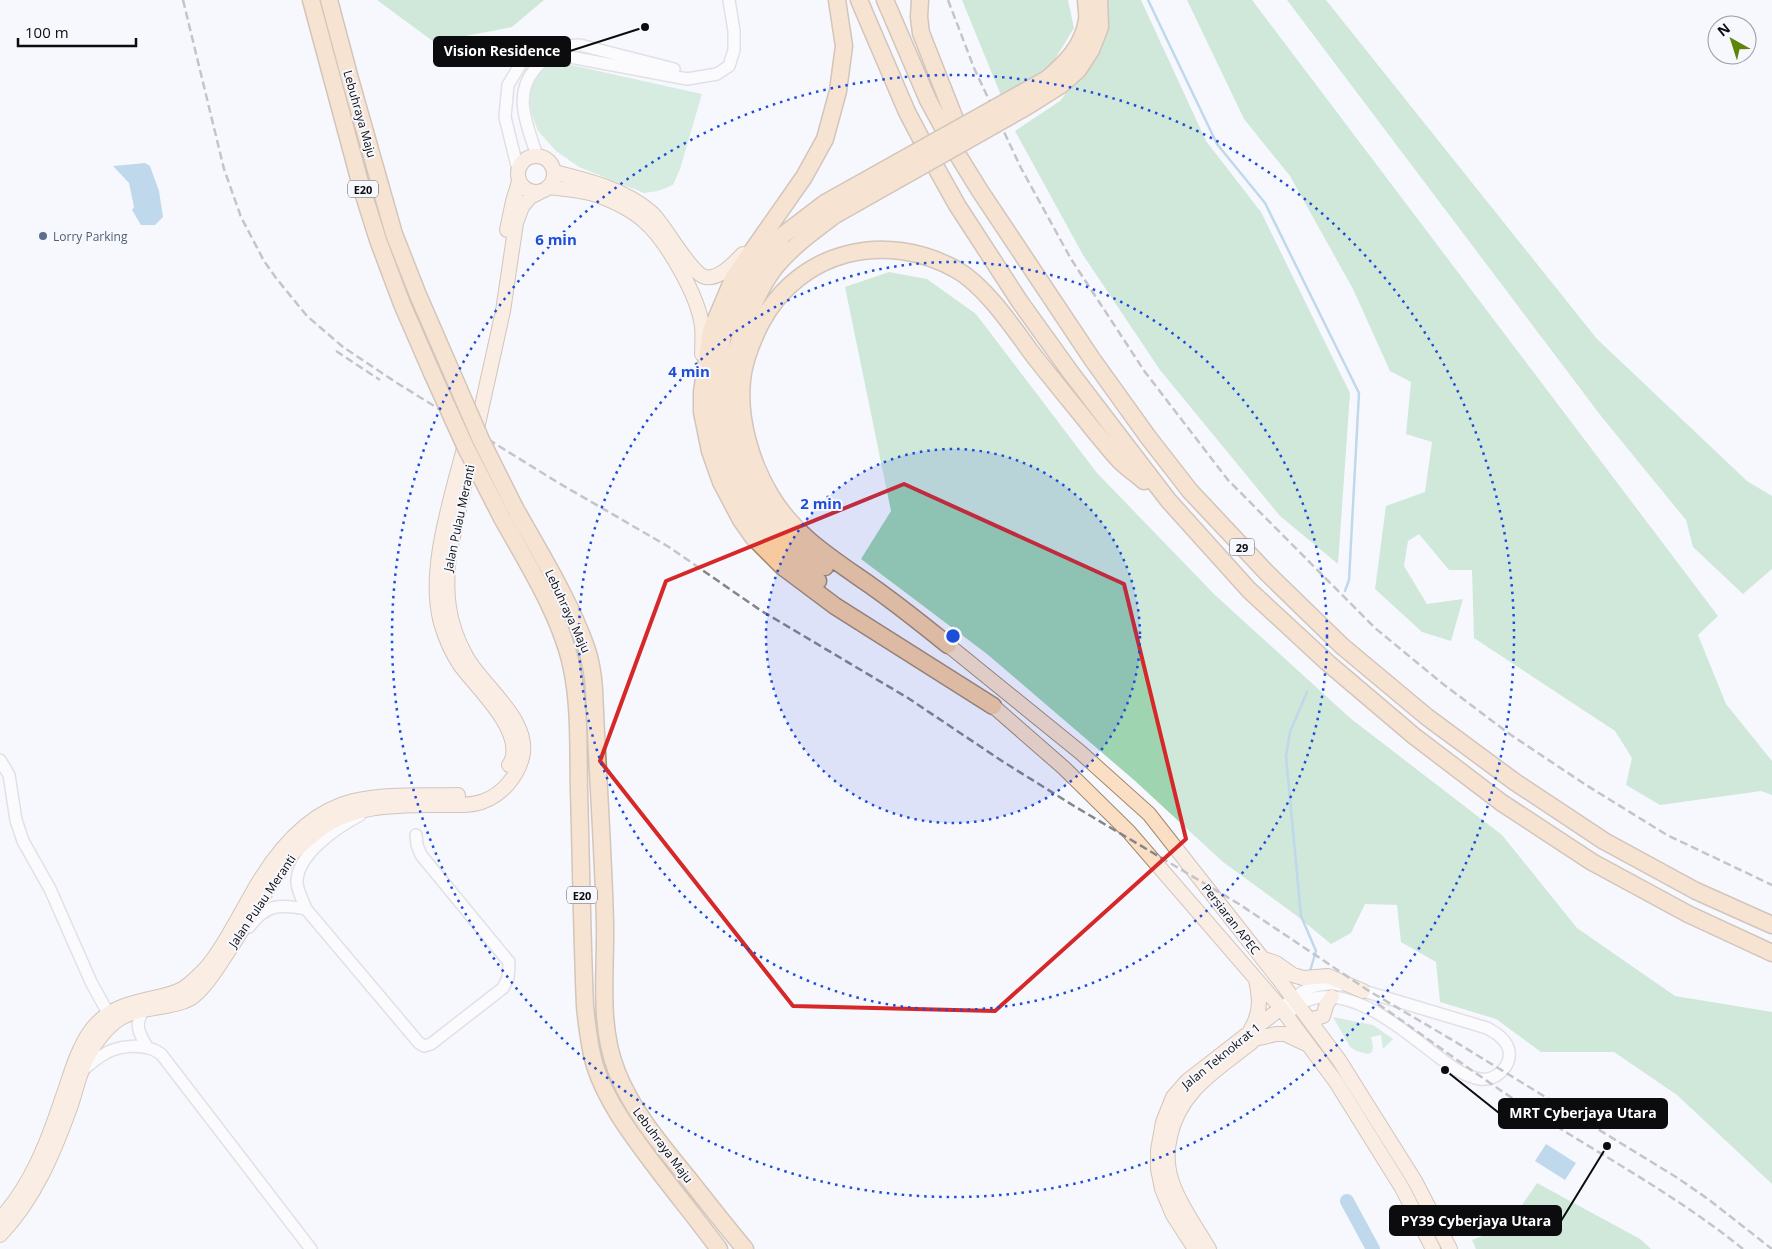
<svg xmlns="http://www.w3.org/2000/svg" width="1772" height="1249" font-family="'Open Sans',sans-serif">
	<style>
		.green { fill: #adddbc }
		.forest { fill: #9ed4af }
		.water { fill: #7bb2d4 }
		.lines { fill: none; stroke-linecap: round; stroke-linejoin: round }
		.stream { stroke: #7bb2d4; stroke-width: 2.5 }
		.river { stroke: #7bb2d4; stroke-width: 14 }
		.minor-casing { stroke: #c3c4c9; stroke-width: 14 }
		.major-casing { stroke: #a4886c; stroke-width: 16 }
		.highway-casing { stroke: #a4886c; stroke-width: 19 }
		.minor { stroke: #fff; stroke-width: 11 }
		.major { stroke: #fadfc5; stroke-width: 14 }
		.highway { stroke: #f6ca9e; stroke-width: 16 }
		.rail { stroke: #858589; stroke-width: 2.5; stroke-dasharray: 8 4; stroke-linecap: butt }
		.highway-bridge-casing { stroke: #a4886c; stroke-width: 19; stroke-linecap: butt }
		.highway-bridge { stroke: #f6ca9e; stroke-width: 16 }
		.marked { fill: none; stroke: #d62828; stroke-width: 4; stroke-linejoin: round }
		.ring { fill: none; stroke: #1d4ed8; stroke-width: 2.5; stroke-dasharray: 2.5 5 }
		.service-dot { fill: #5c6f8a; stroke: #f7f8fe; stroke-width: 2 }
		.labels { text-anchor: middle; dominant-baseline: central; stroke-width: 4; stroke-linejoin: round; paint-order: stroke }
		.shield { fill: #f7f8fe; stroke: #525356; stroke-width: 1 }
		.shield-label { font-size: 11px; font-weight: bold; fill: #0c0c0e }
		.street-label { font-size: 12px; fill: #0c0c0e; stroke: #f7f8fe }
		.service-label { font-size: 12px; fill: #4e5e75; stroke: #f7f8fe; text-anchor: start }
		.centre { fill: #1d4ed8; stroke: #f7f8fe; stroke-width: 2.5 }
		.ring-label { font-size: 15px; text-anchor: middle; font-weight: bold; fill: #1d4ed8; stroke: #f7f8fe; stroke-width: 4; stroke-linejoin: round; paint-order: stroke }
		.leader { fill: none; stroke: #0c0c0e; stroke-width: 2 }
		.callout-dot { fill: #0c0c0e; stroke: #f7f8fe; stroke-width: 2 }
		.callout { fill: #0c0c0e; stroke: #0c0c0e; stroke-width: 2 }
		.callout-label { font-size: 14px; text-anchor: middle; font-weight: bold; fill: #fff }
	</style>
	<rect width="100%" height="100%" fill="#f7f8fe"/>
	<path class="green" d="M562,63L702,94L680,169L673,185L658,191L644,193L579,167L556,151L538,131L532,115L527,94L534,78L546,67Z
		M1333,1017L1373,1025L1393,1039L1383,1049L1381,1035L1371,1037L1373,1046L1372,1052L1368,1054L1356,1051L1350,1047Z"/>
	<path class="forest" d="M377,0H544L512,27L434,42Z
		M962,0H1068L1074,28L1049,69L1002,98Z
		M1104,0H1141L1206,141L1261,212L1350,393L1338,564L1280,516L1160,370L1083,255L1015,131L1060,101L1090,63Z
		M1187,0H1252L1718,616L1698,635L1726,704L1772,761V795L1761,791L1660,805L1626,785L1632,758L1615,731L1474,638L1472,570H1449L1419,534L1408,541L1404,566L1427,604L1463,599L1451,641L1422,632L1375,589L1386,506L1425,492L1432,442L1406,434L1411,382L1390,371L1353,289L1290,176L1244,119Z
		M1287,0H1326L1597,339L1747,481L1772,496V569L1743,594L1693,547L1686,520L1601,416Z
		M889,272L927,279L976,314L1097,473L1215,595L1350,718L1502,835L1577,928L1675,996L1772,1012V1184L1677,1095L1614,1052H1541L1496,1019L1440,1002L1436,962L1401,942L1397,905L1365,904L1351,933L1331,944L1297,916L1223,862L1134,780L987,654L861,559L891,511L845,287Z
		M1537,1183L1640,1239L1651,1249H1476L1472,1240L1508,1226Z"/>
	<path class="water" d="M145,163L150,166L159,191L163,217L155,225H141L132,210L134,207L129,183L113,166Z
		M1546,1144L1576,1163L1565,1180L1535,1161Z"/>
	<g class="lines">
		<path class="stream" d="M1148,0L1217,144L1265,203L1359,393L1349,580L1345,591
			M1307,692L1290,732L1286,756L1301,916L1316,951L1310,971"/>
		<path class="river" d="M1347,1201L1373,1249"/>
		<defs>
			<path id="minor" d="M537,156C528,126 512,96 535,69C539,64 543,60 550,58C555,57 560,57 565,56L687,79L717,74L729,66L734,50V31L729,0
				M518,170L505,117L508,85L523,60L543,47L580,45L674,69
				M0,760L9,775L16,820L23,841L50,889L91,982L108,1013
				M360,815C337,827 296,855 297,883C298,892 303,901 306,909L419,1043L424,1046L431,1044L503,988L508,978L509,962L421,855L417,845L416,835
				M249,927C266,904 280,904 306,909
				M1281,1008C1301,992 1314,980 1341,985
				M145,1009C133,1023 139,1033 147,1047
				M1286,1015C1293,1009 1300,1003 1308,1000C1352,984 1404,1031 1436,1055C1449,1065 1463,1076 1480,1079C1497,1082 1516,1062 1507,1045C1502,1036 1495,1033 1487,1028L1357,989
				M82,1071C88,1066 94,1060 101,1056C117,1045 145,1042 161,1054L311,1249"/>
			<path id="major" d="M518 174a18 18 0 1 1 36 0a18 18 0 1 1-36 0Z
				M554,172C587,180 625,189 652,213C665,225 690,273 705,277C719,280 734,263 743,254
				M548,187C565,189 581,190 597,195C613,201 632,210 644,221C667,241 699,297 702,327C703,336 702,345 702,354
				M507,230L513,201L519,182
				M466,440C453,494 426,569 441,623C445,637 452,653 460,665C476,687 518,725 513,755C513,758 511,762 509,765
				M948,645L1080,752L1149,814L1281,982L1339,1060L1415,1181L1450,1249
				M993,706L1064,768L1129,832L1281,1008L1336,1082L1402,1188L1433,1249
				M1264,959L1276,963L1293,975L1303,978L1328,976L1363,991
				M1309,1020L1323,1016L1327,1003L1332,997
				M1251,1029C1261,1013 1260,998 1256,980
				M1255,1039L1276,1034H1285L1304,1043
				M0,1219C31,1186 48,1141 62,1099C70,1077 76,1053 89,1033C106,1009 126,1004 153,998C163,996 173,994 182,989C188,986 194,980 199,975C216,961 237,920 249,899C271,858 304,813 353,801C387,793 423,796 458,795
				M0,1235C35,1199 54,1152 71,1105C77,1087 81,1065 92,1049C114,1015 127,1012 166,1006C175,1004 187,1002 194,996C210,982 221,962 233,944C247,922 261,899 276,877C282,869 287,860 293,853C299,847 306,841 312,836C348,803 399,805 445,805C457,805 472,806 484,801C503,794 517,776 522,758C532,720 482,686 466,656C447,622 445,592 449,555L503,311L516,223L522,207L530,197L540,192
				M1195,1249L1173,1215L1162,1189L1158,1169V1150L1163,1122L1173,1097L1187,1081L1281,1008
				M1209,1249C1197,1228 1180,1206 1172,1182C1167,1167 1166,1153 1170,1137C1179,1091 1218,1069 1252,1042"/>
			<path id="highway" d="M311,0L361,186L378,240L402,304L432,373
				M329,0L350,79L394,234L418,295L448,364
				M837,0L844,46L838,91L825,139L804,177L734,277L711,331L702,392V412L710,451L721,482L741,520L753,537L783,567L835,606L993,706
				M859,0L907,112L938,171L957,205L1020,302L1071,373L1168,500L1249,590L1328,663L1414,736L1502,803L1592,862L1688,914L1772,953
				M885,0L928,100L959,157L980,191L1092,359L1148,437L1190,491L1267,573L1342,646L1427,717L1515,782L1604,841L1696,891L1772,925
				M920,0L919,17L921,33L964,142
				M515,508C540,553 569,599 586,647C591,661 593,675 594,689C597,767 603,845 605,923C606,973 598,1025 617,1072C632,1110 658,1141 684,1173C704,1198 724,1224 745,1249
				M502,518C527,563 562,618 572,669C580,708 578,750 579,790C581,862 582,934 585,1006C587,1026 589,1046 595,1066C606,1100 628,1130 649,1158C672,1189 696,1218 719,1249
				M825,567C811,557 797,546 784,534C770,519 760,501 751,483C726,428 724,378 746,321C755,301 763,282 777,265C794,245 815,230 835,215
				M818,581L789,557L762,529L750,511L732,476L722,448L716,410L717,372L723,335L746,284L783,235L825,203
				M948,645C922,624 897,604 870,585C833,559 795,536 771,496C751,463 738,419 742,380C744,360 752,341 761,323C800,250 886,230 957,270C985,286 1012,326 1031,352C1051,378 1072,403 1092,428C1101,439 1110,450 1119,460C1127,468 1136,474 1144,481"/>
		</defs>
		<use href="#minor" class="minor-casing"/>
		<use href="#major" class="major-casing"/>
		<use href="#highway" class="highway-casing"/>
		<use href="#minor" class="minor"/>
		<use href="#major" class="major"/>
		<use href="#highway" class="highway"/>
		<path class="rail" d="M183,0L224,169L241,217L264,261L276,278L307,316L343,347L397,383L557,482L669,547L760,610L908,698L1002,761L1074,806L1239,904L1369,991L1454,1041L1676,1177L1708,1199L1772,1249
			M948,0L974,68L1021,168L1071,259L1145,372L1228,480L1375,628L1443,684L1511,735L1586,785L1667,835L1772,885
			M336,351L380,380
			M1378,1004C1432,1041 1484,1081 1540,1116C1608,1159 1680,1198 1743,1249"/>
		<defs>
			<path id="highway-bridge" d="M825,203L1047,79C1066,63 1083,46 1087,20C1088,14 1086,6 1086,0
				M835,215L1026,107L1061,85L1078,70L1091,50L1100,27L1099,0
				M448,364L481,440L515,508
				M432,373L466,448L502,518"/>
		</defs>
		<use href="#highway-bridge" class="highway-bridge-casing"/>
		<use href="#highway-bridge" class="highway-bridge"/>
	</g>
	<path d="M0 0H1772V1249H0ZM904,484L1124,584L1186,839L995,1011L793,1006L600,761L666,581Z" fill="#f7f8fe" fill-opacity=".55" fill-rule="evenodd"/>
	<path class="marked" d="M904,484L1124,584L1186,839L995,1011L793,1006L600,761L666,581Z"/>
	<circle cx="953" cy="636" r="187" fill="#1d4ed8" fill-opacity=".12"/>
	<g class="ring">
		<circle cx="953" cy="636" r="187"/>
		<circle cx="953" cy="636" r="374"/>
		<circle cx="953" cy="636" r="561"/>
	</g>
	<circle class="service-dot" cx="43" cy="236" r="5"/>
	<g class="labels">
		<g class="shield">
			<rect x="348" y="180.5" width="30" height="17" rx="4"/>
			<rect x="1229.5" y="538.5" width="25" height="17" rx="4"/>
			<rect x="567" y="886.5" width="30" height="17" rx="4"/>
		</g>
		<g class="shield-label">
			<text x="363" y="189">E20</text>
			<text x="1242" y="547">29</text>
			<text x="582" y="895">E20</text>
		</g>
		<g class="street-label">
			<text transform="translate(360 114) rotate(74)">Lebuhraya Maju</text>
			<text transform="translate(459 518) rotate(-78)">Jalan Pulau Meranti</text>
			<text transform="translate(568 611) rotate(65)">Lebuhraya Maju</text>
			<text transform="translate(262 901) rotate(-56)">Jalan Pulau Meranti</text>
			<text transform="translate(1231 919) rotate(52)">Persiaran APEC</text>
			<text transform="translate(1221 1056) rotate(-39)">Jalan Teknokrat 1</text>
			<text transform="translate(663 1145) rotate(53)">Lebuhraya Maju</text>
		</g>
		<g class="service-label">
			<text x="53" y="236">Lorry Parking</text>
		</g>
	</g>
	<circle cx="953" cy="636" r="8" class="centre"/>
	<g class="ring-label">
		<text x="556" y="245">6 min</text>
		<text x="689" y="377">4 min</text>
		<text x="821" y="509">2 min</text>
	</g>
	<path class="leader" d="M645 27L570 51M1445 1070L1499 1113M1607 1146L1561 1221"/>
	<g class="callout-dot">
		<circle cx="645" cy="27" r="5"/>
		<circle cx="1445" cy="1070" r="5"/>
		<circle cx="1607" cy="1146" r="5"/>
	</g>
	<g class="callout">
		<rect x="434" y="37" width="136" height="29" rx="5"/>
		<rect x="1499" y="1099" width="168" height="29" rx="5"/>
		<rect x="1390" y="1206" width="171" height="29" rx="5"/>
	</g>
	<g class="callout-label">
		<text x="502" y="56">Vision Residence</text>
		<text x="1583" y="1118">MRT Cyberjaya Utara</text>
		<text x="1476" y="1226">PY39 Cyberjaya Utara</text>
	</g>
	<g transform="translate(1732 40) rotate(321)"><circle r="24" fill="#f7f8fe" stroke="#999a9e"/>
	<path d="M0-4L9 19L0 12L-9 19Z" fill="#5e8509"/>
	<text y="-8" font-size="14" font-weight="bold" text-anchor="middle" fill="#0c0c0e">N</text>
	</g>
	<path d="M18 38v8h118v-8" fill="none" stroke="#0c0c0e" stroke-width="2.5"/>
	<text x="25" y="38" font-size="15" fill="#0c0c0e" stroke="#f7f8fe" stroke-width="4" paint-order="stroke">100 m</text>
</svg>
